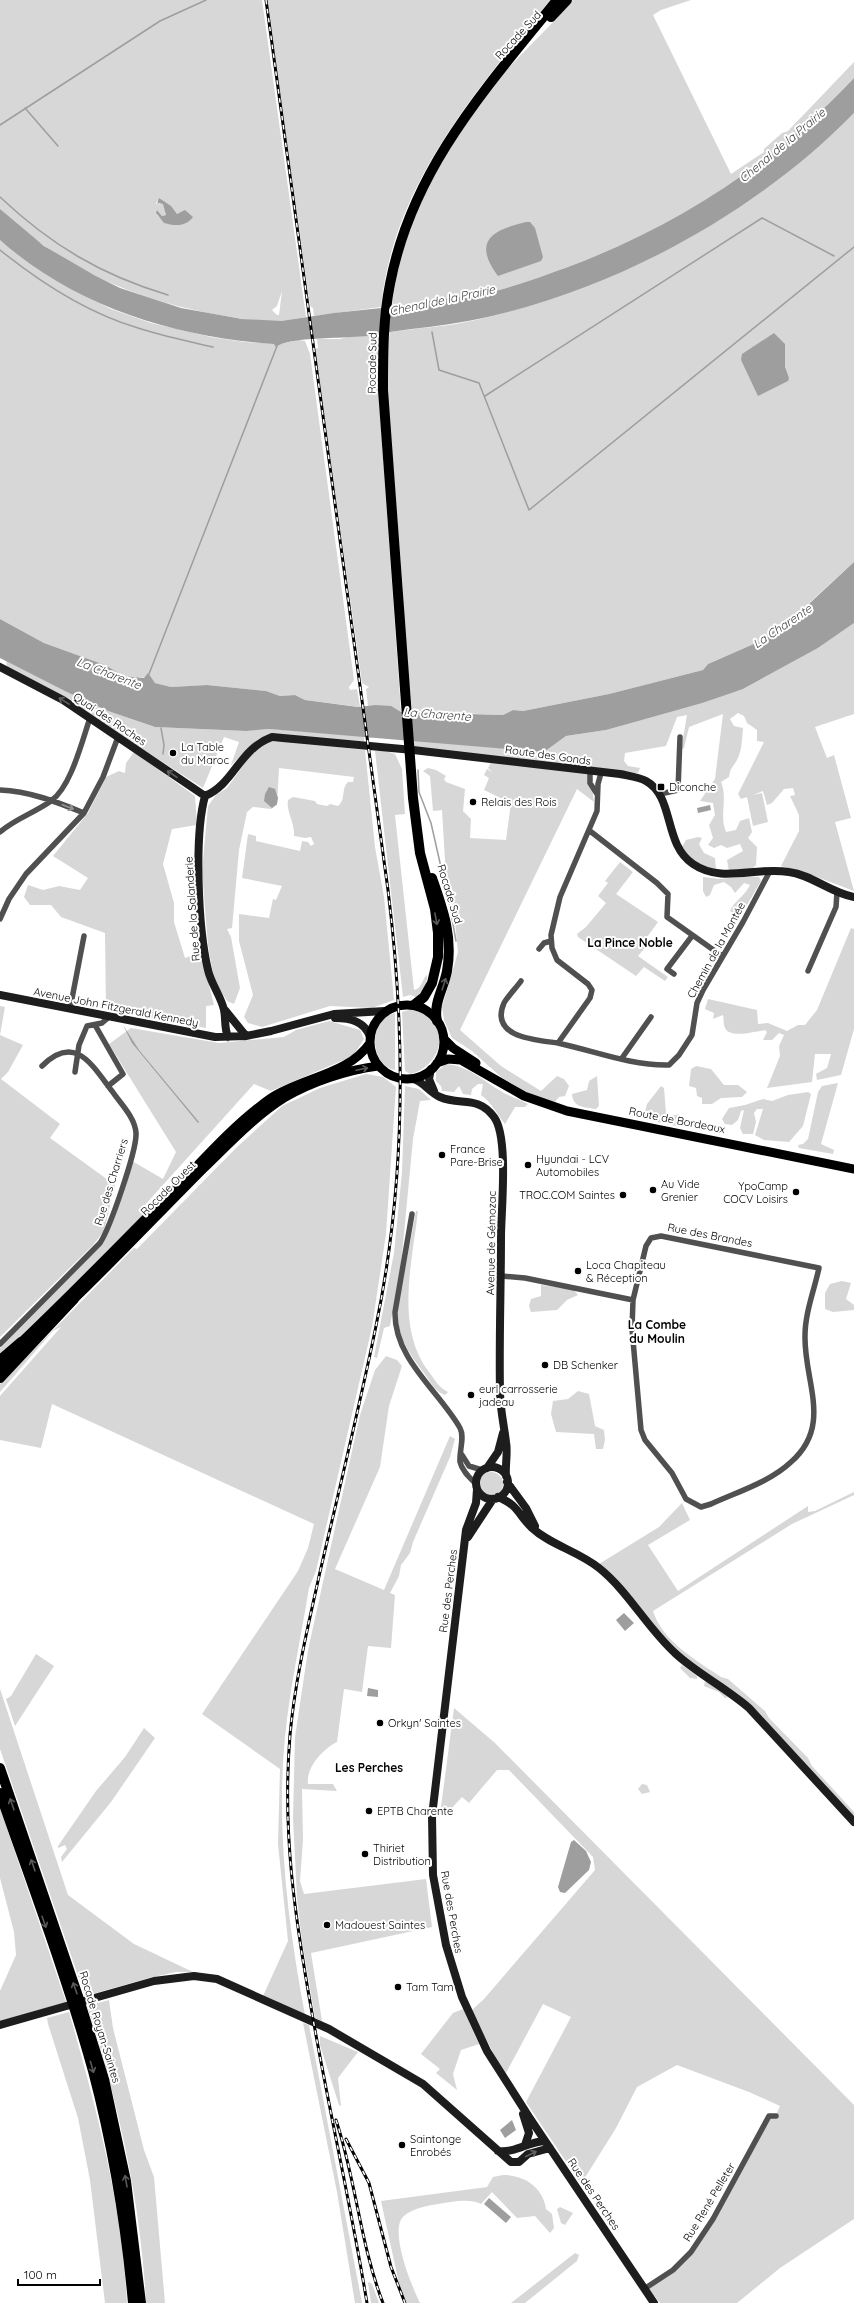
<svg xmlns="http://www.w3.org/2000/svg" width="854" height="2303" font-family="Quicksand,sans-serif">
	<style>
		.green { fill: #d7d7d7; fill-rule: evenodd }
		.water { fill: #9e9e9e }
		.lines { fill: none; stroke-linecap: round; stroke-linejoin: round }
		.stream { stroke: #9e9e9e; stroke-width: 1.5 }
		.street { stroke: #505050; stroke-width: 5.5 }
		.secondary { stroke: #1d1d1d; stroke-width: 8 }
		.primary { stroke: #000; stroke-width: 9 }
		.highway { stroke: #000; stroke-width: 10 }
		.rail-casing { stroke: #000; stroke-width: 3 }
		.rail { stroke: #fff; stroke-width: 1.5; stroke-dasharray: 4.5; stroke-linecap: butt }
		.oneway { stroke: #616161 }
		.oneway2 { stroke: #969696 }
		.oneway3 { stroke: #595959 }
		.poi-dot { fill: #000; stroke: #fff; stroke-width: 1.5 }
		.labels { text-anchor: middle; dominant-baseline: central; stroke-width: 4; stroke-linejoin: round; paint-order: stroke }
		.street-label { font-size: 11px; fill: #000; stroke: #fff }
		.poi-label { font-size: 11px; fill: #000; stroke: #fff; text-anchor: start }
		.water-label { font-size: 12px; font-style: italic; fill: #3f3f3f; stroke: #fff }
		.neighbourhood-label { font-size: 12px; font-weight: bold; fill: #000; stroke: #fff }
	</style>
	<rect width="100%" height="100%" fill="#fff"/>
	<path class="green" d="M0,0H262L306,317C298,318 290,320 282,321C264,323 242,319 225,316C141,302 61,269 0,209ZM160,199C166,203 172,215 180,214L161,219L157,215V210L162,216L166,215L164,204L161,203L157,205L156,203ZM282,291L279,315H277L272,310L277,306Z
		M267,0H550C476,91 393,185 381,307L314,316L313,308L310,306Z
		M573,0H691L661,10L653,15L731,174L764,152V149L782,133L788,131L854,62V78C775,163 677,226 568,267C543,276 517,286 491,292C469,296 447,299 425,301L419,304L392,306C401,225 443,148 495,84C519,54 549,29 573,0Z
		M854,113V562L797,614L788,618L765,639L708,664L703,670L609,694L523,711L513,710L503,715L412,711L404,626L403,591L388,398L387,349L390,332C417,328 444,327 471,321C612,289 753,217 854,113Z
		M0,240L85,296L111,309L151,323L211,337L245,342L280,344L298,340L305,341L310,354L354,680L349,687L350,690L357,689L360,707L305,700L295,695L280,696L266,691L207,685L171,687L155,683L150,678L124,676L105,665L44,643L0,619Z
		M354,335L379,336V400L401,712L375,705L368,706L366,689L369,687L362,683L315,349L318,348L317,339H340Z
		M854,623V714L815,727L827,758L834,755L851,818L835,822L854,891L801,871L781,866L799,831V815L790,796L795,795L793,788L784,789L772,803L767,805L763,791L753,795L762,793L768,822L753,826L747,797L741,799L738,794L764,742L757,741V730L747,723L744,716L738,713L730,719L734,726L743,728C742,739 742,751 737,760C732,769 731,766 729,777L721,782C728,798 719,816 726,832L736,830L740,821L749,818L752,832L748,838L757,847L756,865L752,869L729,871L727,860L743,851L740,844L727,848L721,845L714,848L708,845L713,838L709,825L715,815L713,803L700,801L715,779L723,714L689,727L684,748L681,750L687,715L677,717L666,746L625,753L624,761L628,766L640,768L638,773L590,772L594,802L577,789L460,1030L501,1066L541,1091L557,1076L564,1079L569,1086L565,1096L559,1097L555,1102L528,1094L501,1077L472,1051L452,1038L444,1020L442,1007L458,952L454,911L446,877L442,810L433,811L430,776L423,771L428,768L436,770L446,776L444,779L446,782L465,789L463,811L471,819L470,838L506,840L511,803L484,790L489,778L484,775L487,769L492,772L488,768L491,762L413,750L411,740L544,752L566,736L606,730L743,689L818,648Z
		M6,661L108,711L155,727L246,731L269,729L364,736V741L267,736L256,741L231,765L239,742L224,737L203,788L122,736L7,667Z
		M283,741L365,750L375,847L384,897L394,1000L372,1008L330,1006L262,1027L248,1023L244,1017L253,995L239,941V914L269,918L273,899L276,900L282,886L242,878L248,834L256,836V841L300,851L302,841L308,842L311,846L314,844L311,837L305,838L294,836C295,823 286,812 288,800L293,797L315,801L317,804L327,806L330,804L338,806C346,800 341,788 348,782H353L354,777L279,768L277,805L271,809L253,807L247,812L239,850L232,928L227,929L231,937L240,988L234,1004L227,1001L214,980L208,945L202,872L208,806L216,795L227,788L253,752L270,742Z
		M375,751H386L395,754L402,769L405,814L395,815L414,990C423,988 421,980 427,975C428,984 422,991 416,997L410,995L403,997Z
		M134,752L195,796L197,825L172,829L163,864L174,903V922L185,958L201,952L214,1005L206,1006V1028L106,1010L105,933L61,917L51,905H30L24,897L28,885L43,890L59,886L80,890L88,878L53,856L88,813L106,777L119,771L125,773L126,763Z
		M698,837L702,838L699,844L704,853L715,858L716,870C702,866 689,860 682,847L686,840Z
		M620,862L633,872L616,894L658,922L645,940L649,943L638,956L668,977L665,981L644,967L636,976L578,937L577,934L586,927L606,903L598,896L608,883L605,881Z
		M748,876L759,877L761,881L740,917L730,911C734,901 745,896 750,885L744,883L735,893L731,887L724,882L714,885L710,895L706,897L703,891V877L721,879Z
		M851,928L854,929V1029L841,1075L817,1080L816,1074L827,1068L831,1054H815L812,1082L767,1088L780,1056L779,1046L784,1035L779,1033L772,1040H763L767,1032L765,1030C756,1031 730,1039 725,1028C723,1024 724,1019 723,1015L713,1019L714,1013L705,1009L708,999L757,1010L758,1024L768,1023L787,1031L798,1025H805L817,1010Z
		M0,1006L5,1007L0,1035L23,1045L8,1072L1,1079L60,1124L50,1138L115,1185L104,1231L93,1245L0,1337Z
		M412,1009C418,1011 426,1015 431,1020C450,1039 434,1068 411,1074L405,1071L402,1012Z
		M395,1013V1070C370,1065 367,1020 395,1013Z
		M329,1021L360,1030L364,1039L355,1053L346,1059L271,1091L254,1084L144,1206L150,1207L66,1295L0,1355V1348L104,1242L132,1161L163,1179L176,1152L109,1044L131,1028L219,1043L284,1037L296,1030Z
		M446,1064C468,1066 481,1079 499,1090C508,1096 518,1099 528,1104L525,1107H515L505,1124C497,1114 491,1102 481,1095L483,1084H478L472,1089L471,1095L463,1094L459,1086L454,1092L442,1091L441,1086L436,1081V1072Z
		M696,1066L711,1069L724,1085H738L747,1092L742,1097L721,1098L712,1104H702V1098L697,1096L696,1088L689,1086L691,1069Z
		M366,1074L383,1077L396,1087L386,1234L372,1327L316,1571L309,1588C301,1637 290,1687 285,1737C276,1829 288,1925 305,2015L263,1996L288,1941L278,1844L280,1769L202,1714L298,1571L308,1548L314,1524L52,1404L41,1448L0,1440V1396L61,1327L53,1331L0,1392V1384L134,1248L137,1249L236,1148L282,1106L320,1088Z
		M597,1076L599,1106L596,1109C584,1107 573,1108 572,1094L587,1090L589,1081Z
		M838,1083L821,1144L834,1150L833,1154L799,1148L798,1145L803,1144L808,1139L818,1092L822,1086Z
		M405,1086L419,1089L431,1100L420,1101L413,1139L401,1265L390,1326L384,1328L377,1358L374,1357L394,1253L402,1172Z
		M661,1086L664,1088L666,1113L672,1116L679,1114L676,1126L643,1119L647,1104Z
		M808,1092L811,1094L803,1126L789,1142L764,1140L755,1135L763,1109H757L754,1113L756,1122L753,1134H743L740,1128L744,1110L741,1111L738,1120L732,1125L725,1124L722,1119L729,1108L745,1105L763,1099L772,1101L788,1095Z
		M416,1211H418C412,1263 395,1328 429,1372C436,1381 438,1387 448,1392L445,1395C434,1391 431,1382 424,1373C409,1353 398,1338 397,1312Z
		M842,1281L851,1283L846,1299L854,1305V1310L833,1312L825,1309V1293L830,1284Z
		M541,1285L573,1289L578,1295L567,1300L557,1310L531,1312L529,1306L531,1299L541,1296Z
		M386,1356L397,1360L402,1366L389,1406L380,1467L335,1569L384,1590L450,1436L455,1439L450,1457L413,1542L410,1553L401,1565L399,1576L390,1593L395,1595L391,1648L368,1646L362,1692L344,1689L337,1742C323,1749 306,1767 308,1784H333L337,1791L302,1789L303,1840L300,1881L304,1894L426,1879L432,1927L311,1953L322,2021L315,2018L302,1941L297,1898L293,1818L295,1737L308,1650L360,1415L375,1370Z
		M578,1391L589,1394L595,1426L604,1430L605,1440L603,1449H596L594,1434L556,1432L551,1414L553,1401L568,1399Z
		M479 1484a12 12 0 1 1 24 0a12 12 0 1 1-24 0Z
		M854,1492V1495L792,1524L653,1611C662,1641 696,1660 721,1677L728,1679L765,1711L769,1718L808,1758L812,1766L854,1812V1819L750,1704L737,1693L690,1662L672,1647L619,1583L599,1564L659,1527L682,1503L690,1520L648,1545L678,1591L808,1506V1512L815,1511Z
		M36,1654L54,1666L15,1726L6,1699L11,1696Z
		M682,1665L697,1676V1679L690,1678L680,1668Z
		M705,1681L711,1683L728,1697L725,1698L719,1692L704,1686Z
		M0,1689L68,1895L134,1944L193,1972H176L149,1978L85,1996L0,1749Z
		M454,1708L495,1743L854,2105V2219L780,2268L737,2303H660L647,2287C707,2250 735,2176 769,2116L776,2115L780,2106L749,2092L677,2065L637,2087L616,2128L581,2184L526,2102L571,2017L543,2004L506,2073L494,2054L471,2011L484,1999L595,1870L593,1857L509,1770H497L469,1803L462,1797L450,1810L444,1811L441,1807Z
		M144,1728L155,1738L111,1802L62,1862L61,1857L67,1849L65,1845L58,1848V1846L96,1791L125,1757Z
		M642,1784L647,1785L650,1792L642,1794L638,1789Z
		M0,1808L66,2002L0,2021V1991L16,1955L14,1932L0,1878Z
		M109,2000L113,2028L144,2150L154,2177L165,2303H146C141,2202 118,2101 87,2006Z
		M463,2009L479,2044L461,2050L453,2074L457,2090L436,2073L440,2069L421,2054L453,2013Z
		M69,2012C96,2107 122,2203 127,2303H105L90,2180L78,2118L48,2024L47,2018Z
		M303,2023L309,2025L362,2303H355L337,2192Z
		M320,2036L358,2052L338,2078L341,2106L339,2105L320,2045Z
		M503,2175C524,2175 543,2187 546,2209L552,2214L554,2228L550,2233L535,2216L517,2218L492,2192L481,2204C470,2198 450,2202 438,2204C427,2206 413,2208 404,2216C388,2229 412,2287 420,2303H407L400,2288L381,2201L487,2187L493,2177Z
		M560,2207L573,2213L565,2225L561,2223L557,2209Z
		M575,2253L579,2255L577,2261L525,2303H511Z
		M369,2282L372,2284L379,2303H371L368,2283Z"/>
	<path class="water" d="M854,78V113C755,215 608,294 468,321C442,326 416,328 390,332C364,341 293,334 276,347L274,344C174,337 76,307 0,240V209L44,246L94,275L120,288L181,308L242,319L281,321L334,313L419,304L425,301C447,299 469,296 491,292C517,286 543,276 568,267C677,226 775,163 854,78Z
		M159,198L171,206L177,214L185,210L193,217C186,227 174,226 164,223L156,213L157,210L162,216L166,215L163,204L159,203L157,205Z
		M526,222H530L535,228L543,257L541,261L498,276C472,241 492,230 526,222Z
		M774,333L785,344V367L789,378L788,381L758,396L741,360L742,354Z
		M854,562V623L818,648L743,689L702,703L606,730L566,736L544,752L269,729L246,731L155,727L108,711L67,692L0,658V619L44,643L105,665L124,676L144,678L148,673L155,683L171,687L207,685L266,691L280,696L295,695L305,700L358,707L375,705L391,706L401,712L503,715L513,710L523,711L609,694L703,670L708,664L765,639L788,618L798,614Z
		M269,787L275,789L278,798L277,804L272,808L264,801L265,794Z
		M710,805L711,810L698,813L697,808Z
		M123,1025L139,1050L199,1122L198,1123L132,1043Z
		M624,1613L634,1623L625,1631L616,1620Z
		M368,1688L378,1690V1697L367,1696Z
		M574,1840L586,1851L591,1862L589,1870L565,1893L560,1892L558,1887L571,1842Z
		M512,2120L516,2130L505,2138L500,2130Z
		M489,2198L511,2217L506,2223L484,2204Z"/>
	<g class="lines">
		<path class="stream" d="M25,108L58,146
			M0,125L160,21L206,0
			M0,197C51,245 101,275 168,295
			M0,250C41,283 87,313 138,328C162,336 188,341 213,347
			M432,332L439,370L479,383L529,510L854,247
			M485,396L762,218L834,256
			M149,674L277,346
			M161,728L164,745L163,754
			M418,770L419,792L431,823L450,907L456,941"/>
		<path class="street" d="M590,772V783L597,794
			M0,790C29,791 57,802 84,813
			M660,794L678,790L680,737
			M590,831L657,883L668,894L667,917L722,956
			M0,832C15,819 34,813 51,801C71,787 82,741 90,718
			M0,919L9,899L26,874L84,813L103,777L118,737
			M539,949L544,943L551,941
			M808,971L836,907L837,892
			M674,974L667,969L692,936
			M521,981C516,988 508,996 504,1003C489,1038 537,1040 558,1043L590,998L592,990L588,984L557,960L552,948L551,935L560,897L597,811L598,784L601,773
			M70,1009L84,936
			M95,1025L123,1074L108,1086
			M558,1043C594,1051 632,1066 669,1065L679,1055L692,1035L697,1003L703,990L743,922L770,871
			M622,1058L651,1017
			M75,1072L79,1045L87,1026L102,1023L109,1017
			M412,1214L395,1312C394,1359 439,1391 460,1428C465,1437 459,1451 460,1462C462,1471 470,1478 476,1484
			M661,1236L819,1268C814,1291 805,1313 805,1336C804,1382 833,1425 791,1462C770,1482 737,1492 711,1504L701,1507L686,1499L672,1473L645,1440L641,1430L632,1329L633,1300L646,1246L651,1238Z
			M501,1276L525,1278L633,1300
			M0,1344L100,1243C110,1228 137,1150 136,1133C135,1117 120,1103 112,1091C92,1065 75,1033 42,1066
			M462,1455L469,1466L482,1470
			M644,2289L673,2270L691,2252L713,2219L769,2116H776"/>
		<path class="secondary" d="M0,667L63,700L205,796
			M205,796C234,784 239,749 272,737L413,750L620,774C629,776 639,777 646,781C675,797 663,844 693,864C722,884 756,866 789,872C812,875 831,893 854,897
			M205,796C194,836 198,928 208,970C211,984 221,996 224,1010C226,1019 224,1028 228,1037
			M0,995L215,1037L246,1036L271,1031L334,1014L385,1011
			M225,1010L246,1036
			M335,1018C350,1018 365,1021 370,1037
			M431,1069L429,1079L434,1091
			M413,1079C424,1082 429,1092 440,1097C460,1106 478,1095 494,1117C509,1137 501,1211 501,1237C501,1288 499,1340 500,1391C500,1409 504,1425 506,1442C508,1453 505,1465 506,1476
			M476 1483a16 16 0 1 1 32 0a16 16 0 1 1-32 0Z
			M487,1468L498,1452L503,1433
			M507,1482L526,1508L535,1526
			M477,1489L476,1503L466,1530L432,1816L433,1875L446,1945L462,1997L487,2051L529,2117L654,2303
			M498,1497C518,1505 518,1514 531,1527C550,1545 578,1551 599,1568C629,1592 647,1628 676,1654C698,1674 726,1688 749,1708L854,1822
			M468,1537L493,1499
			M0,2025L154,1981L194,1976L217,1979L329,2029L423,2084L511,2162H519L528,2154L550,2148
			M523,2114L529,2133L525,2145
			M498,2151C516,2153 527,2142 545,2141"/>
		<path class="primary" d="M370 1042a37 37 0 1 1 74 0a37 37 0 1 1-74 0Z
			M444,1039L453,1048L476,1063
			M437,1063L448,1059L461,1060L524,1096L567,1111L854,1169
			M69,1304C115,1260 159,1213 204,1168C229,1144 254,1117 284,1098C311,1082 347,1070 378,1066
			M17,1346C70,1296 120,1244 172,1192C203,1160 234,1124 271,1098C303,1077 348,1075 370,1043
			M0,1369L18,1353"/>
		<path class="highway" d="M551,17L567,0
			M432,878C443,909 453,937 447,971C444,988 433,1003 437,1021
			M414,1005L424,997L432,983L438,957V933L435,909L420,853L413,798L383,390C383,354 383,319 390,284C412,169 486,88 557,0
			M0,1360L21,1342
			M0,1378L74,1299
			M0,1768L78,1996L104,2079L126,2181L141,2303
			M0,1793C32,1885 67,1977 93,2071C113,2147 126,2225 133,2303"/>
		<defs>
			<path id="rail" d="M266,0L388,890C406,1035 406,1182 376,1326C359,1409 339,1490 320,1572C308,1626 295,1680 290,1735C282,1832 295,1918 312,2013C329,2110 351,2206 367,2303
				M336,2120C356,2180 360,2244 383,2303
				M346,2139L369,2183L391,2267L405,2303"/>
		</defs>
		<use href="#rail" class="rail-casing"/>
		<use href="#rail" class="rail"/>
	</g>
	<defs><path id="oneway-shaft" d="M-6 0H5M1.5-3L5.5 0L1.5 3" fill="none" stroke-width="1.6" stroke-linecap="round" stroke-linejoin="round"/></defs>
	<g class="oneway">
		<use href="#oneway-shaft" transform="translate(64 701) rotate(-149)"/>
		<use href="#oneway-shaft" transform="translate(172 774) rotate(-146)"/>
		<use href="#oneway-shaft" transform="translate(531 2154) rotate(-26)"/>
	</g>
	<use class="oneway2" href="#oneway-shaft" transform="translate(68 807) rotate(21)"/>
	<g class="oneway3">
		<use href="#oneway-shaft" transform="translate(436 919) rotate(79)"/>
		<use href="#oneway-shaft" transform="translate(444 984) rotate(-72)"/>
		<use href="#oneway-shaft" transform="translate(362 1069) rotate(-12)"/>
		<use href="#oneway-shaft" transform="translate(12 1804) rotate(-109)"/>
		<use href="#oneway-shaft" transform="translate(33 1865) rotate(-109)"/>
		<use href="#oneway-shaft" transform="translate(44 1922) rotate(71)"/>
		<use href="#oneway-shaft" transform="translate(75 1988) rotate(-109)"/>
		<use href="#oneway-shaft" transform="translate(92 2067) rotate(74)"/>
		<use href="#oneway-shaft" transform="translate(126 2181) rotate(-100)"/>
	</g>
	<g class="poi-dot">
		<circle cx="173" cy="753" r="4"/>
		<rect x="657" y="783" width="8" height="8" rx="2"/>
		<circle cx="473" cy="802" r="4"/>
		<circle cx="442" cy="1155" r="4"/>
		<circle cx="528" cy="1165" r="4"/>
		<circle cx="653" cy="1190" r="4"/>
		<circle cx="796" cy="1192" r="4"/>
		<circle cx="623" cy="1195" r="4"/>
		<circle cx="578" cy="1271" r="4"/>
		<circle cx="545" cy="1365" r="4"/>
		<circle cx="471" cy="1395" r="4"/>
		<circle cx="380" cy="1723" r="4"/>
		<circle cx="369" cy="1811" r="4"/>
		<circle cx="365" cy="1854" r="4"/>
		<circle cx="327" cy="1925" r="4"/>
		<circle cx="398" cy="1987" r="4"/>
		<circle cx="402" cy="2145" r="4"/>
	</g>
	<g class="labels">
		<g class="street-label">
			<text transform="translate(518 35) rotate(-47)">Rocade Sud</text>
			<text transform="translate(372 363) rotate(-89)">Rocade Sud</text>
			<text transform="translate(110 719) rotate(34)">Quai des Roches</text>
			<text transform="translate(548 755) rotate(8)">Route des Gonds</text>
			<text transform="translate(450 894) rotate(73)">Rocade Sud</text>
			<text transform="translate(192 909) rotate(-94)">Rue de la Salanderie</text>
			<text transform="translate(716 950) rotate(-61)">Chemin de la Montée</text>
			<text transform="translate(116 1007) rotate(11)">Avenue John Fitzgerald Kennedy</text>
			<text transform="translate(677 1120) rotate(11)">Route de Bordeaux</text>
			<text transform="translate(111 1182) rotate(-73)">Rue des Charriers</text>
			<text transform="translate(168 1188) rotate(-45)">Rocade Ouest</text>
			<text transform="translate(710 1235) rotate(11)">Rue des Brandes</text>
			<text transform="translate(491 1243) rotate(-89)">Avenue de Gémozac</text>
			<text transform="translate(448 1591) rotate(-83)">Rue des Perches</text>
			<text transform="translate(452 1912) rotate(80)">Rue des Perches</text>
			<text transform="translate(100 2027) rotate(73)">Rocade Royan-Saintes</text>
			<text transform="translate(594 2194) rotate(56)">Rue des Perches</text>
			<text transform="translate(709 2202) rotate(-59)">Rue René Pelleter</text>
		</g>
		<g class="poi-label">
			<text x="181" y="747">La Table<tspan x="181" dy="13">du Maroc</tspan></text>
			<text x="669" y="787">Diconche</text>
			<text x="481" y="802">Relais des Rois</text>
			<text x="450" y="1149">France<tspan x="450" dy="13">Pare-Brise</tspan></text>
			<text x="536" y="1159">Hyundai - LCV<tspan x="536" dy="13">Automobiles</tspan></text>
			<text x="661" y="1184">Au Vide<tspan x="661" dy="13">Grenier</tspan></text>
			<text x="788" y="1186" text-anchor="end">YpoCamp<tspan x="788" dy="13">COCV Loisirs</tspan></text>
			<text x="615" y="1195" text-anchor="end">TROC.COM Saintes</text>
			<text x="586" y="1265">Loca Chapiteau<tspan x="586" dy="13">&amp; Réception</tspan></text>
			<text x="553" y="1365">DB Schenker</text>
			<text x="479" y="1389">eurl carrosserie<tspan x="479" dy="13">jadeau</tspan></text>
			<text x="388" y="1723">Orkyn' Saintes</text>
			<text x="377" y="1811">EPTB Charente</text>
			<text x="373" y="1848">Thiriet<tspan x="373" dy="13">Distribution</tspan></text>
			<text x="335" y="1925">Madouest Saintes</text>
			<text x="406" y="1987">Tam Tam</text>
			<text x="410" y="2139">Saintonge<tspan x="410" dy="13">Enrobés</tspan></text>
		</g>
		<g class="water-label">
			<text transform="translate(782 145) rotate(-40)">Chenal de la Prairie</text>
			<text transform="translate(442 300) rotate(-12)">Chenal de la Prairie</text>
			<text transform="translate(782 626) rotate(-34)">La Charente</text>
			<text transform="translate(109 673) rotate(21)">La Charente</text>
			<text transform="translate(437 714) rotate(4)">La Charente</text>
		</g>
		<g class="neighbourhood-label">
			<text x="630" y="942">La Pince Noble</text>
			<text x="657" y="1324">La Combe<tspan x="657" dy="14">du Moulin</tspan></text>
			<text x="369" y="1767">Les Perches</text>
		</g>
	</g>
	<path d="M18 2279v6h82v-6" fill="none" stroke="#000000" stroke-width="2"/>
	<text x="24" y="2279" font-size="12" fill="#000000" stroke="#ffffff" stroke-width="3" paint-order="stroke">100 m</text>
</svg>
